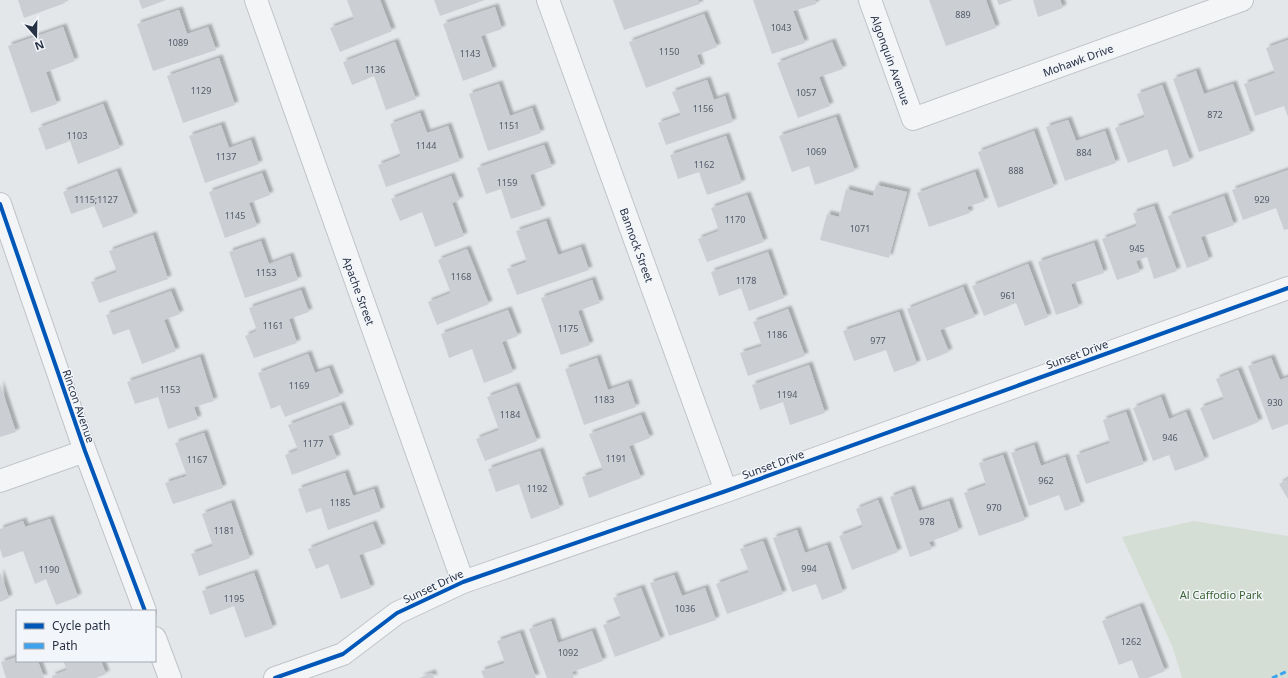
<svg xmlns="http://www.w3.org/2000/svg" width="1288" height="678" font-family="'Noto Sans',sans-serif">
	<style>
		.green { fill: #d4ded4 }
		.building { fill: #cbced2; filter: url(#shadow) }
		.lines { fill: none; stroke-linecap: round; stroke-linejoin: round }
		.minor-casing { stroke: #c1c3c8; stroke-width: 24 }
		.minor { stroke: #f3f5f6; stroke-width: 22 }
		.quiet { stroke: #3ea3ec; stroke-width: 3; stroke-dasharray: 6 3; stroke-linecap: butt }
		.cycleway-casing { stroke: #f2f5f9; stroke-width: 6 }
		.cycleway { stroke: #0057b8; stroke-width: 4 }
		.labels { text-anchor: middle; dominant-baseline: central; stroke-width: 3; stroke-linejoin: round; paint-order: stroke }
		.number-label { font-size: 9px; fill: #525b6a }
		.street-label { font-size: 11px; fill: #283245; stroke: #f2f5f9 }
		.park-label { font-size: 11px; fill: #3c6334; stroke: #f2f5f9 }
	</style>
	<defs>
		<filter id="shadow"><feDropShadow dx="3.5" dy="-3.5" stdDeviation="1" flood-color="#0004"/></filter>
	</defs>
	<rect width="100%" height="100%" fill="#e4e7ea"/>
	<path class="green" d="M1194,521L1288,536V678H1182L1173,648L1122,537Z"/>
	<path class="building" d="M18,0H64L65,3L24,18Z
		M139,0H166L142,9Z
		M347,0H380L392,31L340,52L330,28L354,19Z
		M434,0H485L440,16Z
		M613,0H698L700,4L624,30Z
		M753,0H815L816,4L793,11L805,43L772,54Z
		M929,0H986L996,28L946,46Z
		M997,0H1013L999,5Z
		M1033,0H1060L1063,8L1038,17Z
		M495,7L502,29L481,36L493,70L463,81L443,24Z
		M179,10L187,34L208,27L216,50L153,71L137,24Z
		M704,14L717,47L697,55L701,67L646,88L629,42Z
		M63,27L75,61L46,72L57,104L31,113L8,46Z
		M1288,40V117L1284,106L1255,116L1244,84L1275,73L1266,48Z
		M395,42L416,99L386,110L374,76L352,85L343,62Z
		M832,42L843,69L819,77L830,106L798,118L777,63Z
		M219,58L235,105L183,123L167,76Z
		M1196,71L1204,94L1233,84L1251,134L1199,152L1173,79Z
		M707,80L714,100L725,96L733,122L666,145L658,123L681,115L672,92Z
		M499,84L510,116L532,108L541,133L488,151L469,94Z
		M1162,85L1190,161L1173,167L1167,149L1128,163L1115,128L1145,117L1137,94Z
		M103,104L120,148L78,164L70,141L46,150L38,128Z
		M420,113L427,133L448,126L460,161L386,187L378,165L401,156L390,124Z
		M836,117L855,171L815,185L809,166L792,172L779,136Z
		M1068,120L1076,141L1105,131L1116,163L1065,181L1046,127Z
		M221,125L229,148L251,140L259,164L205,183L189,136Z
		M1034,131L1054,187L998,208L978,152Z
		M726,136L742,183L707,195L699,172L678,179L670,155Z
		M544,145L552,167L530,175L542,209L511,219L501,189L486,194L477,168Z
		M1288,170V229L1284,230L1276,208L1243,220L1232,190Z
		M117,171L134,216L103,228L94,206L71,214L63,192Z
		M975,172L985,201L967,207L970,213L929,227L917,193Z
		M262,173L270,195L249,203L257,226L225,238L209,192Z
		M451,176L460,200L452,203L464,236L435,247L422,212L400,221L391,199Z
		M876,185L907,192L889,258L820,240L827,214L839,217L846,189L873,196Z
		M747,195L764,242L707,262L698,239L719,231L711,208Z
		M1224,196L1234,225L1201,237L1209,260L1187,268L1168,216Z
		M1154,206L1177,271L1154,279L1147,257L1136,261L1140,272L1117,280L1102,239L1137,226L1133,213Z
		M546,221L558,255L581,247L589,270L517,295L507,269L527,262L516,231Z
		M153,235L168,279L99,303L91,282L117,272L109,251Z
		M261,241L269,264L290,256L298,280L245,298L229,252Z
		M1094,243L1104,273L1071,284L1079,307L1056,315L1038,262Z
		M467,249L489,304L437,325L428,302L451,293L438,260Z
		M768,252L784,298L749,311L741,288L719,296L711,272Z
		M1028,264L1048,317L1025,326L1016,303L984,316L972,286Z
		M592,280L600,303L578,311L590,345L561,355L541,298Z
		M963,287L975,317L940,330L949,352L927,361L907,309Z
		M301,290L309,312L289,319L297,343L254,358L245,336L257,331L249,308Z
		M171,291L180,314L164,320L176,351L142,364L129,329L113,335L106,315Z
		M788,309L805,356L748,376L740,353L762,346L753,322Z
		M508,310L518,336L502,342L513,372L484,383L472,349L449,358L441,334Z
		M899,312L917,364L894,372L886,350L854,361L843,331Z
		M308,354L315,373L329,368L340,396L285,417L280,405L271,409L258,373Z
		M200,357L214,401L194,407L198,419L168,429L158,397L135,404L127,382Z
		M597,358L608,390L628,383L636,407L584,425L565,369Z
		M1271,358L1280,380L1288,377V424L1272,430L1248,366Z
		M809,365L825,413L790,425L783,402L760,410L752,385Z
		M1238,370L1259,422L1213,440L1200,408L1224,399L1216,379Z
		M0,384L16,432L0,437Z
		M516,386L537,441L485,461L476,439L499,430L487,397Z
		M1161,397L1169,419L1186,412L1205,460L1175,471L1169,455L1153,461L1133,408Z
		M341,405L350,428L328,436L337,458L292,475L285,455L298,450L288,425Z
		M1126,412L1144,464L1086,484L1076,455L1110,443L1103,420Z
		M641,415L650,438L629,446L641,478L589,498L582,477L603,470L589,434Z
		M204,433L223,488L173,504L165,483L187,476L175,443Z
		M1034,445L1041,466L1065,457L1081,505L1065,511L1059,495L1029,506L1011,453Z
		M540,451L560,508L531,519L519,484L496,492L488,469Z
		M1003,455L1025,520L979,536L964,493L986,485L979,463Z
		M345,473L353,496L374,489L381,511L328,530L321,508L306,513L298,489Z
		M1288,479V499L1279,484Z
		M911,489L919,511L949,501L959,531L929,542L932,549L910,557L890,497Z
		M878,500L898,552L852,570L839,536L863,527L856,509Z
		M231,503L250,558L199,576L191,554L213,546L202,514Z
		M50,519L78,597L56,605L46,579L35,584L23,551L3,558L0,549V529L23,521L25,527Z
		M373,524L382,547L359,555L371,588L341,599L328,564L316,569L308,549Z
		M797,530L805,553L827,545L843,592L822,600L816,584L792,592L773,538Z
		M763,541L783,594L727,614L716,584L749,572L740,549Z
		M0,572L9,598L0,602Z
		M254,573L273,628L245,638L234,606L210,615L202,591Z
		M674,575L682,596L705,588L716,620L669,636L650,583Z
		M641,588L661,640L615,657L603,625L621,618L613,598Z
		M1140,606L1165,671L1148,678H1139L1132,660L1119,665L1102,621Z
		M551,621L558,643L592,631L603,661L572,672L574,678H547L529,629Z
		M520,633L536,678H484L481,671L505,663L497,641Z
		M17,657V661H38L44,678H6L1,662Z
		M63,661H101L106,674L96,678H52V676L67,670Z
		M432,673L434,678H419Z"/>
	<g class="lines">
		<defs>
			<path id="minor" d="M256,0L463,582
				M548,0L726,491
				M870,0L913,119L1242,0
				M0,204L85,451L145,611
				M0,481L85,451
				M155,638L170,678
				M275,678L343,654L397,613L463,582L726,491L1288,288"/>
		</defs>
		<use href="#minor" class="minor-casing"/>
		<use href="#minor" class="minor"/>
		<path class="quiet" d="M1272,678L1288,671"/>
		<defs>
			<path id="cycleway" d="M0,204L85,451L145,611
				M275,678L343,654L397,613L463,582L726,491L1288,288"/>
		</defs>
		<use href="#cycleway" class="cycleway-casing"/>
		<use href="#cycleway" class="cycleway"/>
	</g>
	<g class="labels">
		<g class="number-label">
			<text x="963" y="14">889</text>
			<text x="781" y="27">1043</text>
			<text x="178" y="42">1089</text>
			<text x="669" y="51">1150</text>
			<text x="470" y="53">1143</text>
			<text x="375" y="69">1136</text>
			<text x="201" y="90">1129</text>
			<text x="806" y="92">1057</text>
			<text x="703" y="108">1156</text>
			<text x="1215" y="114">872</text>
			<text x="509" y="125">1151</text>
			<text x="77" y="135">1103</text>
			<text x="426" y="145">1144</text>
			<text x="816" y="151">1069</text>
			<text x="1084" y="152">884</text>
			<text x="226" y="156">1137</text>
			<text x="704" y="164">1162</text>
			<text x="1016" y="170">888</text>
			<text x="507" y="182">1159</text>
			<text x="96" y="199">1115;1127</text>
			<text x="1262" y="199">929</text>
			<text x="235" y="215">1145</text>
			<text x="735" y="219">1170</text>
			<text x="860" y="228">1071</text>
			<text x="1137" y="248">945</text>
			<text x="266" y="272">1153</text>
			<text x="461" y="276">1168</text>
			<text x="746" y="280">1178</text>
			<text x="1008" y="295">961</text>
			<text x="273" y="325">1161</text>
			<text x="568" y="328">1175</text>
			<text x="777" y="334">1186</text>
			<text x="878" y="340">977</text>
			<text x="299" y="385">1169</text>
			<text x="170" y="389">1153</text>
			<text x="787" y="394">1194</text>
			<text x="604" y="399">1183</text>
			<text x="1275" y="402">930</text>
			<text x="510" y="414">1184</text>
			<text x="1170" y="437">946</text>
			<text x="313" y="443">1177</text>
			<text x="616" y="458">1191</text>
			<text x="197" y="459">1167</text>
			<text x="1046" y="480">962</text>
			<text x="537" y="488">1192</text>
			<text x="340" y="502">1185</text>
			<text x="994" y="507">970</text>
			<text x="927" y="521">978</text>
			<text x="224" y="530">1181</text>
			<text x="809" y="568">994</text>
			<text x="49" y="569">1190</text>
			<text x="234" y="598">1195</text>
			<text x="685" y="608">1036</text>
			<text x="1131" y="641">1262</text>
			<text x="568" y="652">1092</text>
		</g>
		<g class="street-label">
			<text transform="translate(891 60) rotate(70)">Algonquin Avenue</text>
			<text transform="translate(1078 60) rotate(-20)">Mohawk Drive</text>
			<text transform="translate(637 245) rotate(70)">Bannock Street</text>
			<text transform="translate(359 291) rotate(70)">Apache Street</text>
			<text transform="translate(1077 354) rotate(-20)">Sunset Drive</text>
			<text transform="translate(79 406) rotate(71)">Rincon Avenue</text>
			<text transform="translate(773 464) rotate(-20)">Sunset Drive</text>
			<text transform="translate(433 586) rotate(-25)">Sunset Drive</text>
		</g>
		<g class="park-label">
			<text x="1221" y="594">Al Caffodio Park</text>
		</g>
	</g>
	<rect x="16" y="610" width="140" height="52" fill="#f2f5f9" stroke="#a1a7b1"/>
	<rect x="24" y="623" width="20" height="6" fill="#0057b8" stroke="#a1a7b1"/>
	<text x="52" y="630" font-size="12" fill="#283245">Cycle path</text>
	<rect x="24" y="643" width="20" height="6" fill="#3ea3ec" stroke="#a1a7b1"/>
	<text x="52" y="650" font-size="12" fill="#283245">Path</text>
	<g transform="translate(36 36) rotate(160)" stroke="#f2f5f9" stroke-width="3" paint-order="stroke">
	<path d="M0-3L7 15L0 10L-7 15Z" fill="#283245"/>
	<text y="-6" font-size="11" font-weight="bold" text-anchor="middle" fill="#283245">N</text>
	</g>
</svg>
